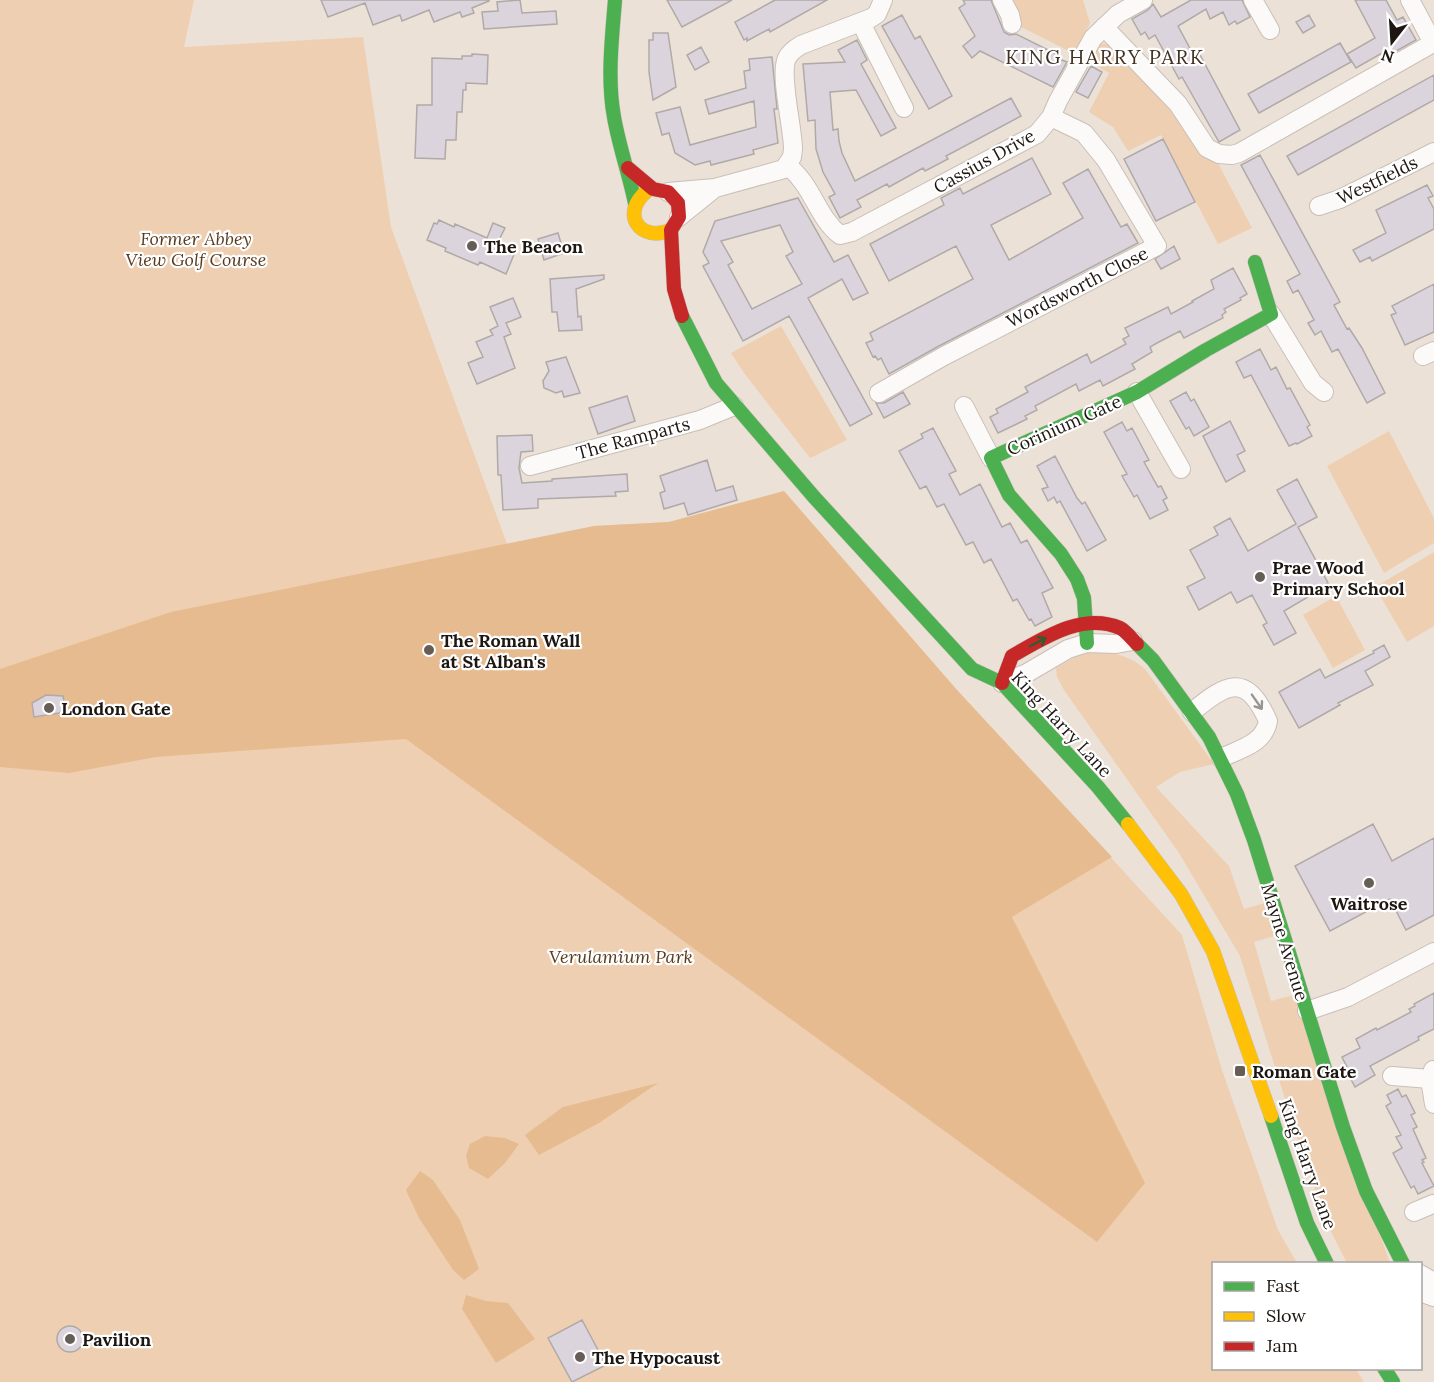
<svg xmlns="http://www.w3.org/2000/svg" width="1434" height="1382" font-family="Lora,serif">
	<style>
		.green { fill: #efcfb2 }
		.forest { fill: #e7bb90 }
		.building { fill: #dcd4dc; stroke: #afa9a8; stroke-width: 1.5; fill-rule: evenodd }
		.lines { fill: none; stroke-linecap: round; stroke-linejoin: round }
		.street-casing { stroke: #c8bfb7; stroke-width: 20 }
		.fast-casing { stroke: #c8bfb7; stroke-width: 15 }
		.slow-casing { stroke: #c8bfb7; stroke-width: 15 }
		.jam-casing { stroke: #c8bfb7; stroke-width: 15 }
		.street { stroke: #fcfaf9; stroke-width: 18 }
		.fast { stroke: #4caf50; stroke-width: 14 }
		.slow { stroke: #ffc107; stroke-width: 14 }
		.jam { stroke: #c62828; stroke-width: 14 }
		.oneway { stroke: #335b2d }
		.oneway2 { stroke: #989491 }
		.poi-dot { fill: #665e56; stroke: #fff; stroke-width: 2 }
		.labels { text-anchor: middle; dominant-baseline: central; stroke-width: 4.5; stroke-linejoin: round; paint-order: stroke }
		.street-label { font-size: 18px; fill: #1e1711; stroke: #fff }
		.park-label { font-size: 18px; font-style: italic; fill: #593b1e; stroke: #fff }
		.poi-label { font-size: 18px; font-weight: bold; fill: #1e1711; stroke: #fff; text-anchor: start }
		.neighbourhood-label { font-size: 20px; letter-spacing: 1.5px; fill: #423122; stroke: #fff }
	</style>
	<rect width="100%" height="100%" fill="#ece1d6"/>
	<path class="green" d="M0,0H194L184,47L363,37L391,227L507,544L594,526L669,522L784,491L957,690L1182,935L1222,1070L1278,1230L1297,1263L1214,1264V1368L1356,1369L1364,1382H0Z
		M1007,0H1083L1090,23L1075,54L1021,27Z
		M1095,44H1107L1134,69L1172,113L1201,153L1218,163L1252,228L1218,244L1161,135L1128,151L1113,127L1089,112L1109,73L1087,60Z
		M781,326L847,440L810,458L744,373L731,353Z
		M1389,431L1434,518V543L1384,573L1327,466Z
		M1434,552V626L1407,642L1375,587Z
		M1336,596L1365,650L1333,668L1303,615Z
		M1086,651C1108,651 1128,654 1145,669L1214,764L1180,772L1156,787L1229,866L1244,909L1265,903L1274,936L1254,942L1271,1001L1294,995L1390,1263H1347L1329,1228L1302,1153L1240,956L1179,853L1064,690L1057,677L1056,668Z"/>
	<path class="forest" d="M784,491L957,690L1112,857L1012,917L1145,1183L1097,1242L406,739L156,757L69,773L0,767V669L171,612L594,526L669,522Z
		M658,1083L599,1123L539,1155L525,1135L563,1107Z
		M485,1136L505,1138L519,1144L505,1163L488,1179L469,1168L466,1156L470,1144Z
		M420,1171L433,1180L460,1220L479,1269L464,1280L453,1270L419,1218L406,1190Z
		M466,1295L486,1301L508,1303L535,1339L496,1363L462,1309Z"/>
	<path class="building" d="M321,0H489V1L472,8L474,13L462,17L460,12L434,22L429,10L402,21L400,15L373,25L365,3L328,17Z
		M520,0L522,13L556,11L557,24L484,29L482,12L498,11L497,2Z
		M667,0H732L682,27Z
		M775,0H827L770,32L769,29L747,41V38L744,40L735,22Z
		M963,0H991L1004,32L1009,35L1016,34L1060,56L1059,59L1067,62L1053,87L980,51L972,58L963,46L975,36L959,8L965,4Z
		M1191,0H1242L1250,17L1237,24L1235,21L1229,25L1223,12L1210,19L1206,9L1178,26L1193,54L1198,51L1240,130L1219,142L1182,77L1179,79L1155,35L1149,39L1145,32L1141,35L1132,19L1148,10L1153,4L1161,17Z
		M1355,0H1386L1397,20L1403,17L1416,40L1391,54L1389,49L1356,68L1347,54L1375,38Z
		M902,15L915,39L920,36L952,96L929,109L882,26Z
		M1309,15L1315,26L1303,33L1296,22Z
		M653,33H668L676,87L653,100L649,72V40H653Z
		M857,40L867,60L861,64L896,128L881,136L856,90L830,92L833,130L838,129L839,141L842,153L855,181L1011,98L1021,116L946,156L948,159L925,171L923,168L889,187L887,184L857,200L861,207L840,218L829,197L835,194L823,172L816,149L815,120L808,121L803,64L845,62L838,50Z
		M1340,43L1351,62L1259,113L1248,94Z
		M701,47L709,62L695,70L687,55Z
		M472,54L488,55L487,84L466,83V90H463L462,112H457L456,140H446L445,159L415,158L417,105H432V58L462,59V56H472Z
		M772,57L777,109H774L778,143L753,150L754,154L711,165L710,161L695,165L675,153L669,133L662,135L656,113L680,107L690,145L756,127L754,101L709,114L705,100L746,88L744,71L750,70L749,59Z
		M1091,66L1102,72L1088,98L1076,92Z
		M1434,75V100L1298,175L1287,156Z
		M1163,139L1195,202L1156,221L1124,159Z
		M1260,155L1340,302L1334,305L1347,329L1349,328L1362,348L1385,393L1367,403L1338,349L1332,352L1321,331L1315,335L1308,323L1314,320L1298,290L1293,293L1287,281L1300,274L1241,165Z
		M1032,158L1051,194L991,225L1009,260L1083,218L1063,183L1088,169L1121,227L1127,224L1138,243L939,346L889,374L881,358L878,360L875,356L873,357L866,343L873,340L870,333L973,279L956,246L889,281L870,244L944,205L941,198L960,188L963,194Z
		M1427,185L1433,196L1428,198L1434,209V229L1372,261L1370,257L1360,262L1353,250L1386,233L1376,210Z
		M798,198L834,262L848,255L868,293L853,300L842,279L808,298L872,414L850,426L789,316L743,341L703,266L709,263L703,252L715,221ZM780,225L793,252L786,256L802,284L752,309L728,265L733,262L721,241Z
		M439,220L454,227L455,224L487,238L493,223L505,228L497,244L515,252L506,274L480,262L478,265L445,251L446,248L427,240L434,223L437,224Z
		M558,233L564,253L544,260L538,239Z
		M1174,246L1180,259L1161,269L1155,259Z
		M1233,268L1247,294L1240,298L1241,300L1224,309L1226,312L1222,315L1223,318L1184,338L1180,331L1157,343L1150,347L1152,352L1132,364L1135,369L1103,386L1100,380L1079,391L1076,384L1035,406L1037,410L1025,416L1027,419L998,433L990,417L998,413L996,409L1028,392L1025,387L1087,354L1091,363L1126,344L1123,339L1129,336L1125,328L1168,307L1171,314L1193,302L1192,301L1214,289L1211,280Z
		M604,275V279L576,289L578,317L581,316L582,330L559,331L557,312H552L550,279Z
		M1434,284V332L1405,345L1391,315L1396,313L1392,306Z
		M513,298L521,317L506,323L511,334L504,337L515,368L477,384L468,363L483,357L476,342L493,335L490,330L498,326L490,307Z
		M1260,349L1271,370L1276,367L1287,389L1290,388L1310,425L1307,427L1312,436L1297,444L1296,443L1289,446L1251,375L1244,378L1236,362Z
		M566,357L580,393L564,397L562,391L556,393L544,388L543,381L549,371L546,362Z
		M903,392L910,404L884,418L876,403H884Z
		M1186,392L1191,401L1194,399L1209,427L1194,436L1189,427L1186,429L1170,401Z
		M627,396L635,421L598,434L589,408Z
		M1230,421L1245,451L1237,455L1245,471L1226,482L1203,436Z
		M1122,422L1127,431L1132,428L1149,460L1144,462L1158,487L1161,486L1167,498L1163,500L1168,510L1150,519L1137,495L1134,497L1122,476L1127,474L1104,432Z
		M933,428L956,471L949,474L960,495L980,484L1002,527L1010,523L1021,543L1027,540L1053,588L1042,593L1052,617L1035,626L1031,619L1029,620L1017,599L1013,601L991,559L984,563L973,542L966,545L944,504L937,507L926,486L920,489L899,451L923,438L921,434Z
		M532,435L533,451L521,452L519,468L522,483L552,481V479L627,474L628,491L615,492L616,496L538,499V508L503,510L501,475H498L497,436Z
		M1055,456L1077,498L1082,504L1085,502L1106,540L1087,551L1060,501L1057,503L1054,497L1048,501L1042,489L1048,487L1037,466Z
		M707,460L716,491L733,486L737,500L688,515L684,503L664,509L660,493L665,491L660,476Z
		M1297,479L1317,517L1298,527L1328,583L1307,595L1308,597L1284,611L1296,633L1274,645L1263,625L1267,623L1252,595L1237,603L1231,592L1199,610L1187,587L1205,578L1190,550L1218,535L1214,527L1230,518L1248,551L1296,524L1277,490Z
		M1384,645L1390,657L1365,671L1373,685L1338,703L1340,705L1299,728L1279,692L1320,669L1325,678L1374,653L1373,651Z
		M46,695L63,696L66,712L34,717L32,703Z
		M1373,824L1392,861L1434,838V915L1406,930L1390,899L1330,931L1295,866Z
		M1434,993V1029L1418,1037L1419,1040L1370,1066L1375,1075L1355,1087L1345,1068L1347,1067L1342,1057L1360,1048L1356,1039L1376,1028L1377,1030L1411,1012L1409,1009L1415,1006L1414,1004Z
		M1398,1089L1402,1097L1406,1095L1415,1113L1411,1115L1417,1127L1413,1129L1426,1158L1422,1160L1424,1162L1422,1163L1434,1186L1418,1194L1414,1186L1411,1188L1393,1153L1402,1148L1396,1137L1401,1135L1386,1106L1391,1103L1387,1095Z
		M582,1320L606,1365L572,1382L548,1338Z
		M57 1339a13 13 0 1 1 26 0a13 13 0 1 1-26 0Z"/>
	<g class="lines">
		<defs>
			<path id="street" d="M1002,0L1010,15L1012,24
				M1253,0L1270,30
				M861,23L904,108
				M1104,27L1178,104L1207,148L1219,154L1232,155L1239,153L1433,43L1410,0
				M788,166C813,186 817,217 840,235L852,232L1037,134L1051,117L1058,101L1093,38L1118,14L1143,0
				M668,192L715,188L784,169L792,157L793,149C793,128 779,74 787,58C790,52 796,48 801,45L871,18L877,14L883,0
				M1319,206L1340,199L1434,152
				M679,217L715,188
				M1271,314L1313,383L1324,392
				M1423,356L1434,351
				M1137,392L1181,469
				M879,393L944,356L1157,246L1106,160L1084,133L1051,117
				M964,406L991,458
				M530,466L700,420L734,406
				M1002,683L1027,673L1068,649L1087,643L1116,644L1133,641
				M1192,712C1226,684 1246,671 1268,721C1264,744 1240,749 1221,758
				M1307,1011L1348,997L1434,952
				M1433,1070L1430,1079L1434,1104
				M1392,1076L1430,1079
				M1414,1212L1433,1204
				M1420,1274L1434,1282
				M1420,1292L1434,1297"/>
			<path id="fast" d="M615,0C612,38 607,79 614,117C619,146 629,174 635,203
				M682,316L716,383L814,497L972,669L1002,683L1098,787L1128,824
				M1087,643L1084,598L1077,579L1061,554L1009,495L991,458L1137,392L1206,350L1271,314L1255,262
				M1137,644L1153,660L1209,737L1237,794L1254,840L1343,1127L1366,1191L1403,1264
				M1271,1116L1307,1223L1327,1264
				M1384,1368L1393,1382"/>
			<path id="slow" d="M647,191C620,213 639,243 671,230
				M1128,824L1181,894L1213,951L1271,1116"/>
			<path id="jam" d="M628,168L653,189L668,192L678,203L679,217L671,230L674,289L682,316
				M1002,683L1012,656C1044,638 1082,612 1120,628C1126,631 1132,639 1137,644"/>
		</defs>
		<use href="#street" class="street-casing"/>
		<use href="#fast" class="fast-casing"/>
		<use href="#slow" class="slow-casing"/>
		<use href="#jam" class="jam-casing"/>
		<use href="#street" class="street"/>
		<use href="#fast" class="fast"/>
		<use href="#slow" class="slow"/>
		<use href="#jam" class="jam"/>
	</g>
	<defs><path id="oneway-shaft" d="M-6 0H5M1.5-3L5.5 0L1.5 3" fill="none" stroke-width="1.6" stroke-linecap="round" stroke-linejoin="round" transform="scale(1.5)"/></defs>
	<use class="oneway" href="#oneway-shaft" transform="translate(1038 642) rotate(-28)"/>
	<use class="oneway2" href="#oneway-shaft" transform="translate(1257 702) rotate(55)"/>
	<g class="poi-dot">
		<circle cx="472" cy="246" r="6"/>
		<circle cx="1260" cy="577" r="6"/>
		<circle cx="429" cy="650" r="6"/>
		<circle cx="49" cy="708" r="6"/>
		<circle cx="1369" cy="883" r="6"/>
		<rect x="1234" y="1065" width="12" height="12" rx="3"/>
		<circle cx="70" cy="1339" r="6"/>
		<circle cx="580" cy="1357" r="6"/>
	</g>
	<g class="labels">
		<g class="street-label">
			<text transform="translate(984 161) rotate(-29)">Cassius Drive</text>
			<text transform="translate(1377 180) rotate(-26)">Westfields</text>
			<text transform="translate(1077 287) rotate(-27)">Wordsworth Close</text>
			<text transform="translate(1064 425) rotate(-24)">Corinium Gate</text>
			<text transform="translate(633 438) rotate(-15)">The Ramparts</text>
			<text transform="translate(1062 724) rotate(47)">King Harry Lane</text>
			<text transform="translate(1285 942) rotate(73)">Mayne Avenue</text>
			<text transform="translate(1308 1164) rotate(70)">King Harry Lane</text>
		</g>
		<g class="park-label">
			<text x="196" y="238">Former Abbey<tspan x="196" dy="21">View Golf Course</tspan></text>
			<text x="621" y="956">Verulamium Park</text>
		</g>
		<g class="poi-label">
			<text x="484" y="246">The Beacon</text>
			<text x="1272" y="567">Prae Wood<tspan x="1272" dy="21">Primary School</tspan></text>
			<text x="441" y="640">The Roman Wall<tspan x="441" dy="21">at St Alban's</tspan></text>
			<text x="61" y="708">London Gate</text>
			<text x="1369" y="903" text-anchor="middle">Waitrose</text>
			<text x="1252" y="1071">Roman Gate</text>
			<text x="82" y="1339">Pavilion</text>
			<text x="592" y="1357">The Hypocaust</text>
		</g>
		<g class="neighbourhood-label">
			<text x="1105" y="56">KING HARRY PARK</text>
		</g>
	</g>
	<rect x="1212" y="1262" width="210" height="108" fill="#ffffff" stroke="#a5a2a0" stroke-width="1.5"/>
	<rect x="1224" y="1282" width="30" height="9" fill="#4caf50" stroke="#a5a2a0" stroke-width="1.5"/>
	<text x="1266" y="1292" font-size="18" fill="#1e1711">Fast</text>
	<rect x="1224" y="1312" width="30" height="9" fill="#ffc107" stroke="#a5a2a0" stroke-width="1.5"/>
	<text x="1266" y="1322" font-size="18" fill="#1e1711">Slow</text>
	<rect x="1224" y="1342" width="30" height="9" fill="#c62828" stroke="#a5a2a0" stroke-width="1.5"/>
	<text x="1266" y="1352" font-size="18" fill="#1e1711">Jam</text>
	<g transform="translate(1392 42) rotate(197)" stroke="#ffffff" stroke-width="4.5" paint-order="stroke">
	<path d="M0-4.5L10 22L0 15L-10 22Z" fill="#1e1711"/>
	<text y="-9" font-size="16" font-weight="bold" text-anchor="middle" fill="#1e1711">N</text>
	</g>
</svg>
